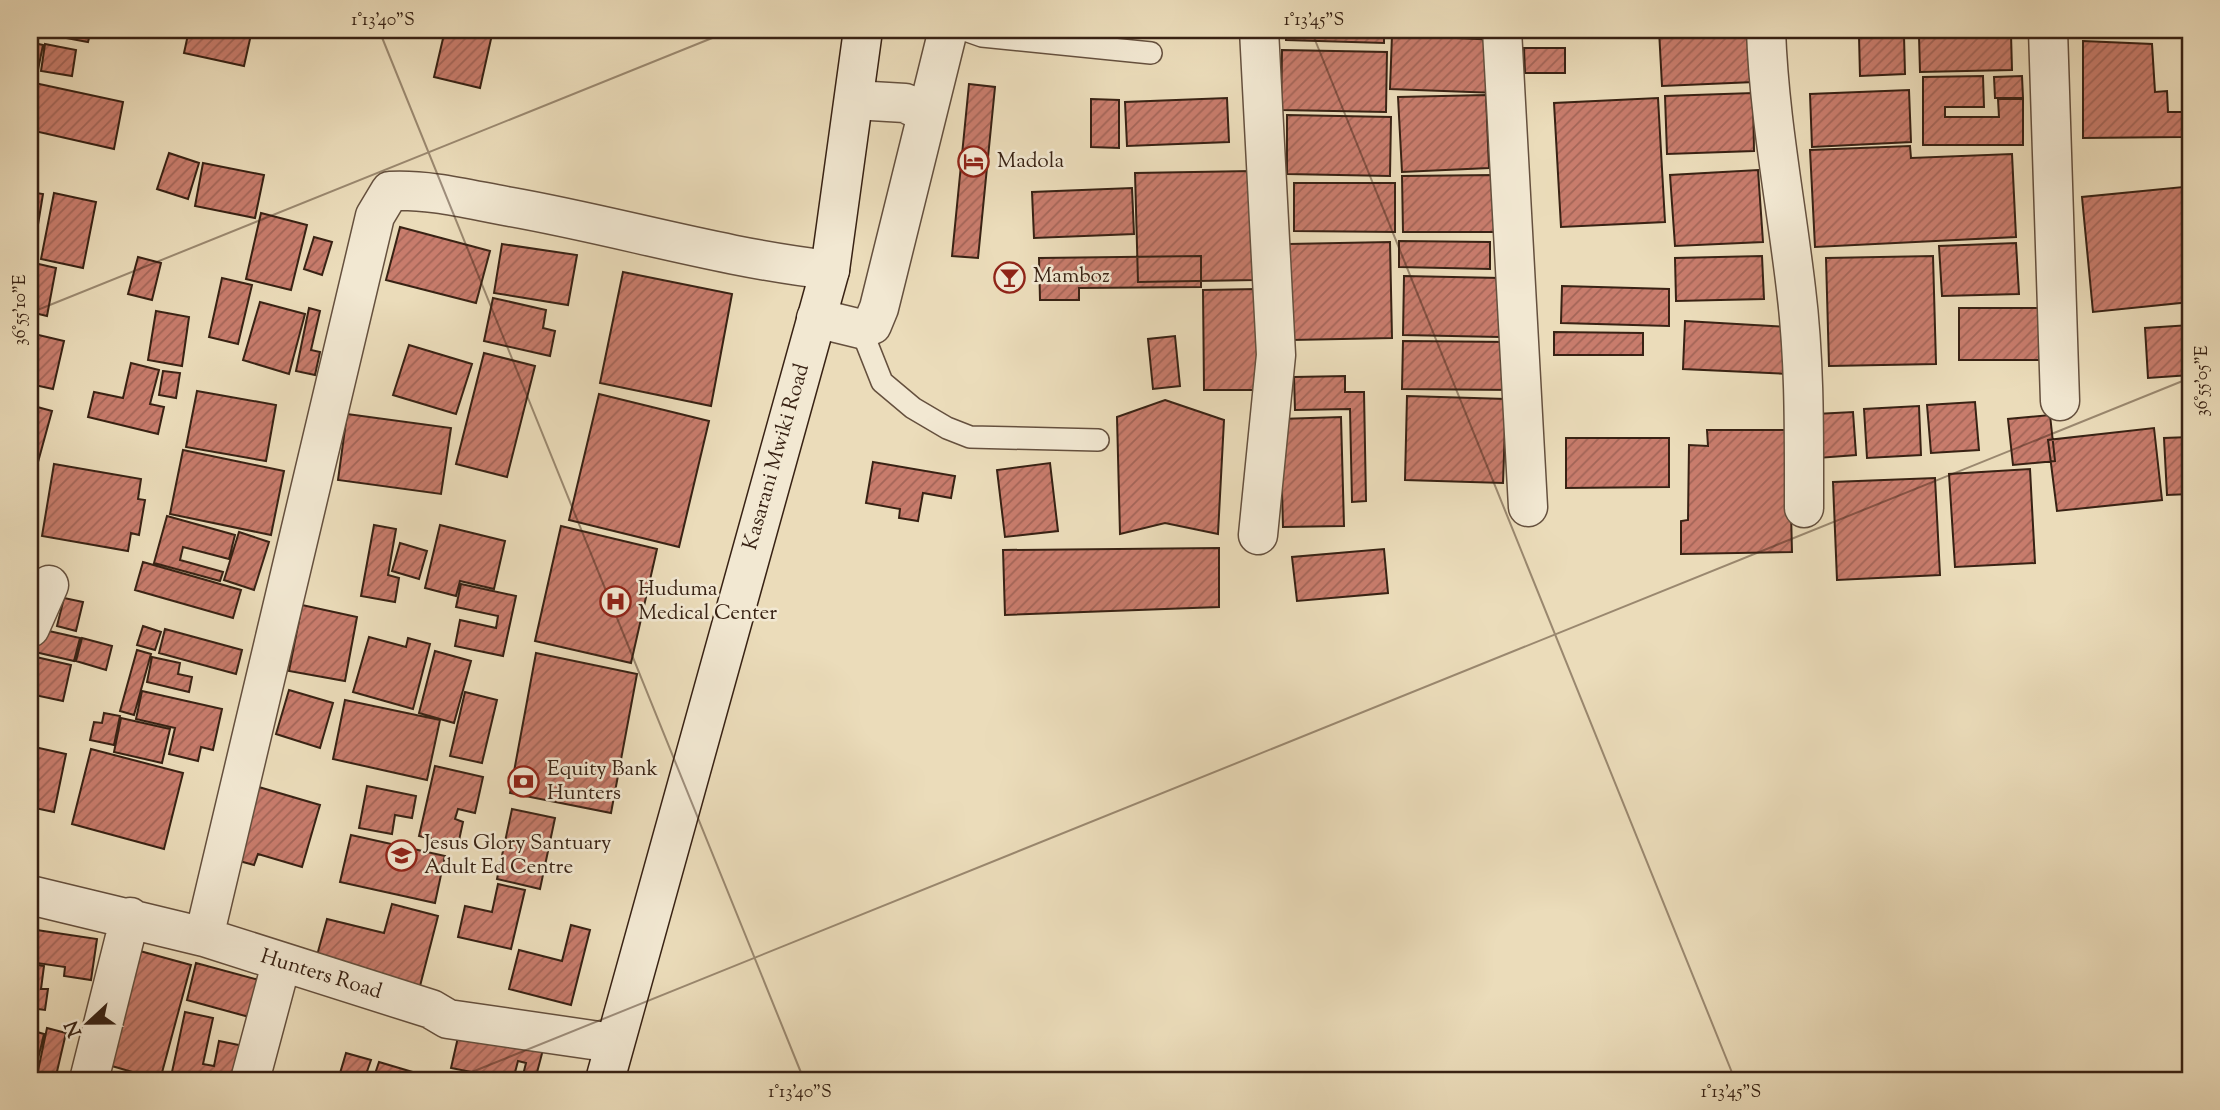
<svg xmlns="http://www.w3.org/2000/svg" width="2220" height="1110" font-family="'Sorts Mill Goudy',serif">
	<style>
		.building { fill: url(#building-hatch); stroke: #382214; stroke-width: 2 }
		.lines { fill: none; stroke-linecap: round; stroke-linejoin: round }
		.lane-casing { stroke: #65503e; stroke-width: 24 }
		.street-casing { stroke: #65503e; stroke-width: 41 }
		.secondary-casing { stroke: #382214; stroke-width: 41 }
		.lane { stroke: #f2e8d2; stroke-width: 21 }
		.street { stroke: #f2e8d2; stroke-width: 38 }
		.secondary { stroke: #f2e8d2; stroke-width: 38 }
		.ticks { fill: none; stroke: #382214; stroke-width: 2; stroke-opacity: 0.45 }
		.labels { text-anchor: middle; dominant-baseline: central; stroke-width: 5; stroke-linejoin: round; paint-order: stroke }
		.poi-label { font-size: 21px; fill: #382214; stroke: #f2e8d2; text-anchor: start }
		.street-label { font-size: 21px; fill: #382214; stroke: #f2e8d2 }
		.neatline { fill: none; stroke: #382214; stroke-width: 2.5 }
		.ticks-label { font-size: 18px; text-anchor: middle; fill: #382214 }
	</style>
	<defs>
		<pattern id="building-hatch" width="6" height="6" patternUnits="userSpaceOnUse" patternTransform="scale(1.75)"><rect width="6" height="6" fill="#c87c6c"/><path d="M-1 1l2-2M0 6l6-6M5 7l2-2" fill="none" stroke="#a36558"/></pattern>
	</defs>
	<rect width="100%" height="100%" fill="#ebdcba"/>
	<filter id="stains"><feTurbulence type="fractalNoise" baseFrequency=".00286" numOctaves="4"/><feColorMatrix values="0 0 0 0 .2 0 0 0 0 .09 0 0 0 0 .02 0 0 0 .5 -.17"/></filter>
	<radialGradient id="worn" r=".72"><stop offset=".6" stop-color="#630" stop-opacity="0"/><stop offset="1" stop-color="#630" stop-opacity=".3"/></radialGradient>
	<path class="building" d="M51,30H91L88,42L50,35Z
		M189,30H252L244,66L184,53Z
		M445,30H493L480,88L434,77Z
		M1055,30H1153L1152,38L1055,35Z
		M1286,30H1384V43L1286,40Z
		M1659,30H1751L1754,82L1662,86Z
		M2011,34L2012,70L1920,72L1919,36Z
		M1392,35L1499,40L1497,93L1390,89Z
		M1859,36H1904L1905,74L1860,76Z
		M2083,41L2152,44L2155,92L2167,91L2168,112H2182V137L2083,138Z
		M30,42L43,45L38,70L30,68Z
		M45,44L76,50L72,76L41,71Z
		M1524,48H1565V73H1525Z
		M1282,50L1387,52L1386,112L1281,110Z
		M1983,76L1984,107H1945V117H1999L1998,99H2023V145H1923V77Z
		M2022,76L2023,98H1995L1994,77Z
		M30,82L123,102L114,149L30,130Z
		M969,84L995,87L978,258L952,256Z
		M1909,90L1911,142L1812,147L1810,94Z
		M1753,93L1754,151L1667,154L1665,96Z
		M1486,95L1489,168L1402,172L1398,97Z
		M1227,98L1229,142L1127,146L1125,102Z
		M1658,98L1665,222L1561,227L1554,103Z
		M1091,99L1119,100V148L1091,147Z
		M2186,103H2190V160L2184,159Z
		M1287,115L1391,117L1390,176L1287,174Z
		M1910,146L1911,158L2012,154L2016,237L1815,247L1810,150Z
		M169,153L199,163L188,199L157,189Z
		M203,163L264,175L255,218L195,206Z
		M1758,170L1763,242L1675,246L1670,175Z
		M1252,171L1255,280L1138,282L1135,173Z
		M1494,175L1495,232H1403L1402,176Z
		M1294,183H1395V232L1294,231Z
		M2183,187L2190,254V302L2093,312L2082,197Z
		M1132,188L1134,234L1034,238L1032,192Z
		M30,192L43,194L33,255L30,254Z
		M54,193L96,202L83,268L41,259Z
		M261,213L307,225L291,290L246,279Z
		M400,227L490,251L476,303L386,280Z
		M314,237L332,242L322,275L304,269Z
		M1399,241L1490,242V269L1399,267Z
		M1390,242L1392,338L1291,340L1289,244Z
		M2016,243L2019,294L1942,296L1939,246Z
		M502,244L577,255L568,305L494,293Z
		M1201,256V287L1079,288V300H1040L1039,258Z
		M1762,256L1764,299L1676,301L1675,258Z
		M1933,256L1936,364L1829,366L1826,258Z
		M138,257L161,263L152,300L128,294Z
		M30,262L56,268L47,316L30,312Z
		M623,272L732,294L711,406L600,383Z
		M1404,276L1501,278L1500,337L1403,335Z
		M222,278L252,285L238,344L209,337Z
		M1562,286L1669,289V326L1561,323Z
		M1257,289L1258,390H1204L1203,290Z
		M493,298L546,310L543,328L555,331L550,356L484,341Z
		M260,302L305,314L289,374L243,360Z
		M309,308L320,311L311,350L320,352L315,375L296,371Z
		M1959,308H2039V360H1959Z
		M156,311L189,317L182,366L148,360Z
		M1685,321L1790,327L1788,374L1683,369Z
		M2190,325V375L2148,378L2145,328Z
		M1554,332L1643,333V355H1554Z
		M30,333L64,341L53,389L30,384Z
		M1175,336L1180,386L1153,389L1148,339Z
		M1403,341L1513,342V390L1402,389Z
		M409,345L472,364L456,414L393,395Z
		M484,353L535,366L507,477L456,464Z
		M131,363L159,370L150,404L164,407L158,434L88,417L94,392L123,398Z
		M163,371L180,373L176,398L159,395Z
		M1345,376V392H1364L1366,501L1352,502L1350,409L1295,410L1294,377Z
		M197,391L276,405L266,461L186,447Z
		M599,394L709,421L679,547L569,520Z
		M1407,396L1506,399L1503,483L1405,480Z
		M1165,400L1224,420L1218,534L1165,523L1120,534L1117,417Z
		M1975,402L1979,450L1931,453L1927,405Z
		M30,405L52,411L38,462L30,460Z
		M1919,406L1921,455L1867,458L1864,409Z
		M1853,412L1856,455L1818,458L1816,414Z
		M347,414L451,428L441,494L338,480Z
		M2050,415L2055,461L2013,465L2008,419Z
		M1341,417L1344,526L1283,527L1280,419Z
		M2154,428L2162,500L2057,511L2048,440Z
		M1707,430H1789L1792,552L1681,554V521L1688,520L1689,445L1708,446Z
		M2190,437V494L2167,495L2164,438Z
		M1566,438H1669V487L1566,488Z
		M183,450L284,471L271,535L170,514Z
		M873,462L955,476L951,498L923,493L918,521L899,518L900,509L866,503Z
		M1050,463L1058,531L1005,537L997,470Z
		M54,464L141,479L138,499L145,500L139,535L131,533L128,551L42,536Z
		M2030,469L2035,563L1955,567L1949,474Z
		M1935,478L1940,575L1837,580L1833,482Z
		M167,516L235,535L229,559L183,547L180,560L223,572L220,581L154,563Z
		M374,525L396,529L388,575L399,578L395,602L361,596Z
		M440,525L505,541L494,589L460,581L456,596L425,588Z
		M561,526L657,549L631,663L535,641Z
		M239,532L269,542L254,590L224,580Z
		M400,543L427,551L419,579L392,571Z
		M1219,548V607L1005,615L1003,550Z
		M1384,549L1388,593L1297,601L1292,557Z
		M143,562L241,590L233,618L135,590Z
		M461,584L516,596L503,656L455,646L460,620L496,628L498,616L456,607Z
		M64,598L83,602L76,631L57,626Z
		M302,605L357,617L345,681L289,671Z
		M143,626L161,632L155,650L137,645Z
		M40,629L80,638L74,661L35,652Z
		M165,629L242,650L236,674L159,653Z
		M369,637L406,647L408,638L430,644L413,709L353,692Z
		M82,638L112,646L106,670L76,661Z
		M137,650L151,654L134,715L120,711Z
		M435,651L471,661L454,723L419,713Z
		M536,653L637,674L611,813L510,793Z
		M36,657L71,665L63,701L30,694Z
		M152,657L180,663L178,674L192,677L189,692L147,682Z
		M289,690L333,703L320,748L276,734Z
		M142,691L222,709L213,750L201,747L198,761L169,754L175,728L136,719Z
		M465,692L497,700L482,763L450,756Z
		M345,700L440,720L427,780L333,759Z
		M104,713L120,716L114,745L90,740L94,722L102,723Z
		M121,718L170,729L162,763L114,752Z
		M30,746L66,754L54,812L30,807Z
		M91,749L183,773L164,849L72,824Z
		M435,766L483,777L475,813L458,809L455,819L463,822L458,845L419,836Z
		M252,785L320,805L302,867L258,854L254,865L232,859Z
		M367,786L416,796L412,818L395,815L392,834L359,828Z
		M512,809L555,818L540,889L497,879Z
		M351,835L445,856L435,903L340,882Z
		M498,884L525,890L511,949L458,937L465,906L492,912Z
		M392,904L438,916L420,986L316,959L327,919L384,933Z
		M571,925L590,930L571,1005L509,989L519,950L562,961Z
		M30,929L97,939L91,980L64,976L65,967L30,962Z
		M129,948L191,965L160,1080L98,1062Z
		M196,963L259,980L249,1017L187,1000Z
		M30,964L44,966L41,989H48L45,1010L30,1008Z
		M185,1012L213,1018L203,1064L214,1066L219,1041L244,1046L237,1080H209L172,1072Z
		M461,1024L544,1046L535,1080L522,1079L526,1063L518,1061L513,1080L451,1068Z
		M47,1028L66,1033L55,1080H36Z
		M30,1030L44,1034L33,1080H30Z
		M346,1053L371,1060L364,1080H338Z
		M379,1062L416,1073L414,1080H373Z"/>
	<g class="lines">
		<defs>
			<path id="lane" d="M965,30L982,36L1151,53
				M861,329L882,382L913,408L947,428L970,437L1098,440"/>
			<path id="street" d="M1502,30L1528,507
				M1766,30C1769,117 1786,203 1796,289C1805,362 1804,435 1804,508
				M2048,30L2060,401
				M854,100L905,103L926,113
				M816,318L861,329L872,325L879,308L948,30
				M1258,535L1276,355L1259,30
				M30,628L49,585
				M30,895L204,937L431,1009L448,1019L613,1043
				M204,937L375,216L390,191C431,189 471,200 511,207C618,226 722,258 830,270
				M89,1080L130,917
				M250,1080L281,964"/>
			<path id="secondary" d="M605,1080L830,270L863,30"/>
		</defs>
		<use href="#lane" class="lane-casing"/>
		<use href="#street" class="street-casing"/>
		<use href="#secondary" class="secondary-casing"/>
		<use href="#lane" class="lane"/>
		<use href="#street" class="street"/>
		<use href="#secondary" class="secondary"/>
	</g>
	<path class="ticks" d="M379,30L804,1080M1311,30L1735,1080M30,313L732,30M452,1080L2190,378"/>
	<defs>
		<symbol id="hotel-ring" viewBox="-11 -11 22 22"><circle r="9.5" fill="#f2e8d2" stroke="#8f2418" stroke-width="1.5"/><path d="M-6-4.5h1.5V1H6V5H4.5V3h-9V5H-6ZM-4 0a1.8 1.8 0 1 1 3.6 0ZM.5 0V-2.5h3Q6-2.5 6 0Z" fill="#8f2418"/></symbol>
		<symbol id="bar-ring" viewBox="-11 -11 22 22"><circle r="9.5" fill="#f2e8d2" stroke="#8f2418" stroke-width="1.5"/><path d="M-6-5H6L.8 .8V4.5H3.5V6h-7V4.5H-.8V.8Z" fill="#8f2418"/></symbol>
		<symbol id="hospital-ring" viewBox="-11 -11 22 22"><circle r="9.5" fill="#f2e8d2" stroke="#8f2418" stroke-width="1.5"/><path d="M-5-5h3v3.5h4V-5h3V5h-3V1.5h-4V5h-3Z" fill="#8f2418"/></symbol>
		<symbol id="bank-ring" viewBox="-11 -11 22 22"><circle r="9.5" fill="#f2e8d2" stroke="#8f2418" stroke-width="1.5"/><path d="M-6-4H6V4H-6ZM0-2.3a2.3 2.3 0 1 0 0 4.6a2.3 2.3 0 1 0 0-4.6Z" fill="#8f2418"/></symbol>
		<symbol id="school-ring" viewBox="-11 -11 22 22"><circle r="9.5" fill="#f2e8d2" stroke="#8f2418" stroke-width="1.5"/><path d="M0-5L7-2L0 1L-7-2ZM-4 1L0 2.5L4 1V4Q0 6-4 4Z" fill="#8f2418"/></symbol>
	</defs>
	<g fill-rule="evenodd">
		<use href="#hotel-ring" x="956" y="144" width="35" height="35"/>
		<use href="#bar-ring" x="992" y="260" width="35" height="35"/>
		<use href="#hospital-ring" x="598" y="584" width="35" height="35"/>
		<use href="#bank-ring" x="506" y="764" width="35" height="35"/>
		<use href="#school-ring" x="384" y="838" width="35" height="35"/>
	</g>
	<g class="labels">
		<g class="poi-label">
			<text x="997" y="162">Madola</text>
			<text x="1033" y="277">Mamboz</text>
			<text x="638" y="590">Huduma<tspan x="638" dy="24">Medical Center</tspan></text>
			<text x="547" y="770">Equity Bank<tspan x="547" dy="24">Hunters</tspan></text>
			<text x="424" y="844">Jesus Glory Santuary<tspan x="424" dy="24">Adult Ed Centre</tspan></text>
		</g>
		<g class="street-label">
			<text transform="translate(777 457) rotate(-74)">Kasarani Mwiki Road</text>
			<text transform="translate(321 975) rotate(17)">Hunters Road</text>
		</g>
	</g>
	<rect width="2220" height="1110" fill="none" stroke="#ebdcba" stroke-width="77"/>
	<g transform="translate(88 1023) rotate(248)" stroke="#f2e8d2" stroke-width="5" paint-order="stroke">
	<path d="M0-5L12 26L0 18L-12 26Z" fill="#382214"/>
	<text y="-10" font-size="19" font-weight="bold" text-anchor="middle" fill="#382214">N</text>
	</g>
	<rect x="38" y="38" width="2144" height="1034" class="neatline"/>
	<g class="ticks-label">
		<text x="383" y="25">1°13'40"S</text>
		<text x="1314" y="25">1°13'45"S</text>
		<text transform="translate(19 310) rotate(-90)" y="6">36°55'10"E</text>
		<text transform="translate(2201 381) rotate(-90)" y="6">36°55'05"E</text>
		<text x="800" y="1097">1°13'40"S</text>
		<text x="1731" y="1097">1°13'45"S</text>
	</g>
	<rect width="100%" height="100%" filter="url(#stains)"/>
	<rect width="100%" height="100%" fill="url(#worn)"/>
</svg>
